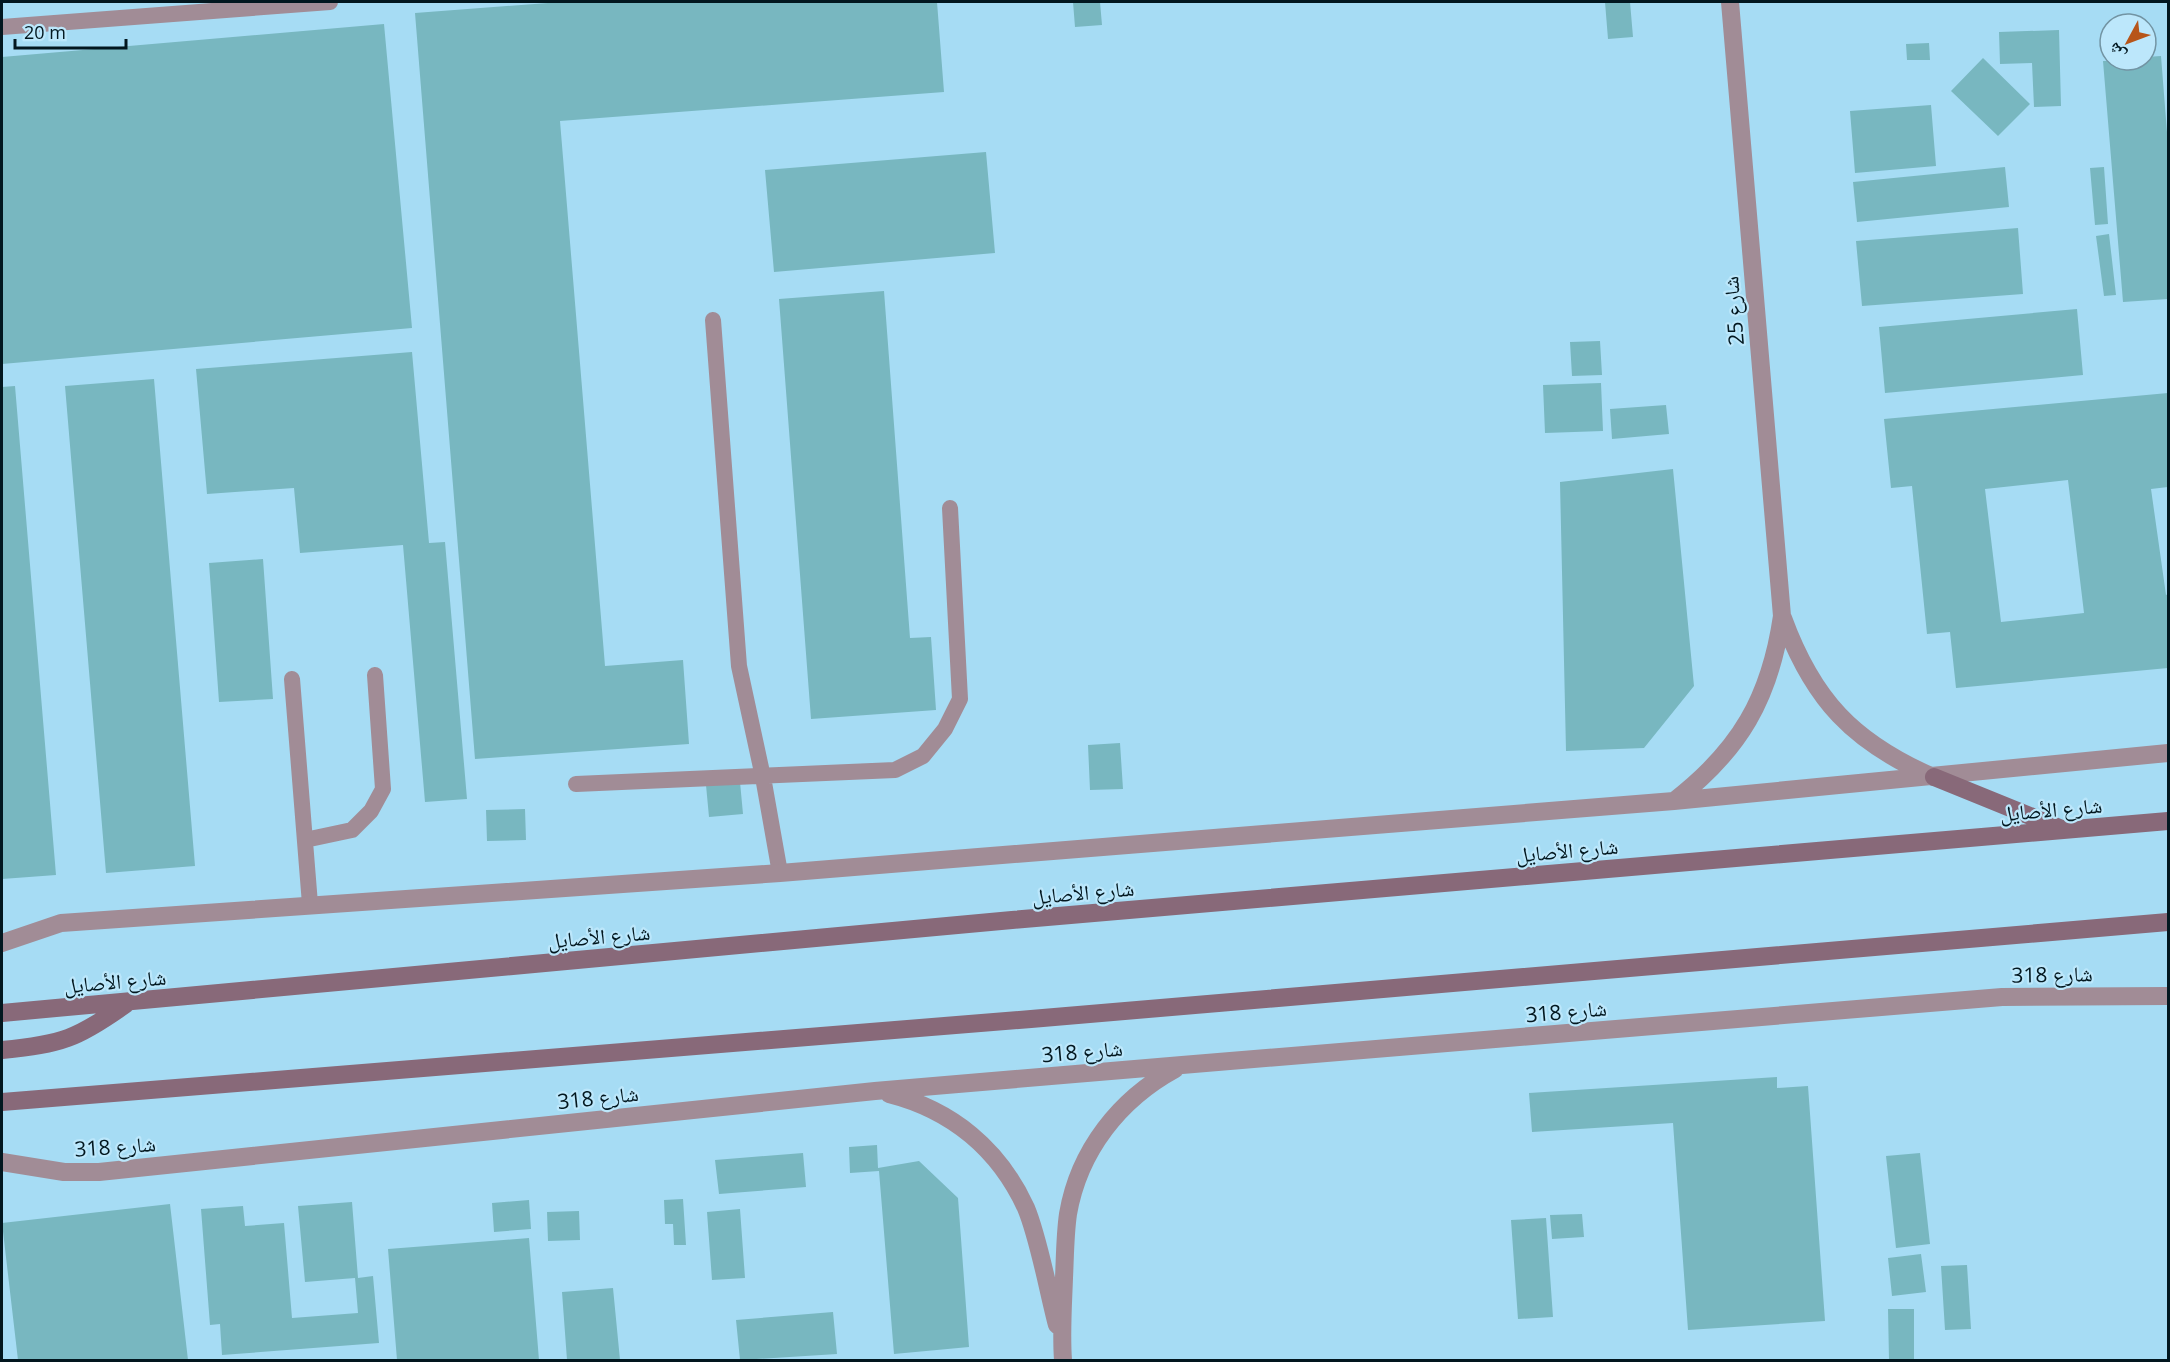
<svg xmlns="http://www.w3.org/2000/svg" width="2170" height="1362" font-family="'Open Sans','Noto Naskh Arabic',sans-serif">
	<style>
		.building { fill: #78b7c0; fill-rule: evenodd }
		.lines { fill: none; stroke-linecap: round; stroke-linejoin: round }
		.lane { stroke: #a18c96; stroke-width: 16 }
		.street { stroke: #a18c96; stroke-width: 18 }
		.secondary { stroke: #886979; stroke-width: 18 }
		.labels { text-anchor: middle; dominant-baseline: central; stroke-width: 4.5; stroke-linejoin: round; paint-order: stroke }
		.street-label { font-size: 21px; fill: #02171f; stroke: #bce7fb }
	</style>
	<rect width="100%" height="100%" fill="#a6dcf4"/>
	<path class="building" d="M561,2H937L944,92L560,121L605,666L683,660L689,744L475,759L415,13Z
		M1073,2H1100L1102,25L1075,27Z
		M1605,2H1630L1633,37L1608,39Z
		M384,24L412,328L2,364V57Z
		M2059,30L2061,106L2034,107L2032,63L2000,64L1999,32Z
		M1929,43L1930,60H1907L1906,44Z
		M2161,56L2168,145V299L2123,302L2103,61L2146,60V57Z
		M1983,58L2030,104L1998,136L1951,91Z
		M1931,105L1936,166L1855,173L1850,111Z
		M986,152L995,253L774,272L765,170Z
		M2005,167L2009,207L1857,222L1853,182Z
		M2104,167L2108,224L2095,225L2090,168Z
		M2018,228L2023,294L1862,306L1856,241Z
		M2109,234L2116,295L2104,296L2096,236Z
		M884,291L910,638L931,637L936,710L811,719L779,299Z
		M2077,309L2083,375L1885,393L1879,327Z
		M1600,341L1602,375L1572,376L1570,342Z
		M412,352L429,543L445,542L467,799L425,802L403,545L300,553L294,488L207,494L196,369Z
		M154,379L195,866L106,873L65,386Z
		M1601,383L1603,431L1545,433L1543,385Z
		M15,386L56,875L2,879V387Z
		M2168,393V487L2151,489L2166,595L2168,594V668L1956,688L1950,632L1927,634L1912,486L1891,488L1884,419ZM2068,480L2084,613L2001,622L1985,489Z
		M1666,405L1669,434L1612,439L1610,409Z
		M1673,469L1694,686L1644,748L1566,751L1560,482Z
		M263,559L273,699L219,702L209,563Z
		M1120,743L1123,789L1090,790L1088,745Z
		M740,782L743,814L709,817L706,785Z
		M525,809L526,840L487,841L486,810Z
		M1777,1077V1088L1808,1086L1825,1321L1688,1330L1673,1123L1532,1132L1529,1093Z
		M877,1145L878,1168L919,1161L958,1198L969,1347L894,1354L879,1171L850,1173L849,1147Z
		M803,1153L806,1187L719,1194L715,1160Z
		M1920,1153L1930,1244L1896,1248L1886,1156Z
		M683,1199L686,1245H674L673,1224H665L664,1200Z
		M529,1200L531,1229L494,1232L492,1203Z
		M352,1202L358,1278L373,1276L379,1343L222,1355L220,1324L210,1325L201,1209L243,1206L245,1226L284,1223L292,1318L358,1313L355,1278L305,1282L298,1206Z
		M170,1204L188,1360H18L2,1223Z
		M740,1209L745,1278L712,1280L707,1212Z
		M579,1211L580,1240L548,1241L547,1212Z
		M1582,1214L1584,1237L1552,1239L1550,1215Z
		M1546,1218L1553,1317L1518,1319L1511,1220Z
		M529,1238L539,1360H397L388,1249Z
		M1921,1254L1926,1292L1892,1296L1888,1258Z
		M1967,1265L1971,1329L1945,1330L1941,1266Z
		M613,1288L620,1360H567L562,1292Z
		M1888,1309H1914V1360H1889Z
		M833,1312L837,1354L740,1360L736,1320Z"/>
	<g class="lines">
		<path class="lane" d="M2,27L330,2
			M713,320L739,666L763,777L780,873
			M292,679L310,904
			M576,784L895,770L923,756L945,729L960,699L950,508
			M305,840L352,830L371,811L383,789L375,675"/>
		<path class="street" d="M1783,618C1813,700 1853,742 1933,777
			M1674,801C1740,750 1770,698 1782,616L1730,2
			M2,943L61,923L780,873L1674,801L2168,753
			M889,1094C952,1110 999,1149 1026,1208C1039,1239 1048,1291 1057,1325
			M2,1162L64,1172H99L875,1091L1182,1065L2002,997L2168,996
			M1063,1360C1061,1333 1063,1306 1064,1278C1065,1257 1065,1235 1068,1214C1079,1150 1120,1099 1175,1069"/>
		<path class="secondary" d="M1934,777L2062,829
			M2,1013L1012,920L2168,821
			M2,1050C62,1044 77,1039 126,1004
			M2,1102L1031,1019L2168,922"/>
	</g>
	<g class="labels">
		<g class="street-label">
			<text transform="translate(1733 311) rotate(-95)">شارع 25</text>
			<text transform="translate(2051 809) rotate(-5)">شارع الأصايل</text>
			<text transform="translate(1567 850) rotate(-5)">شارع الأصايل</text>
			<text transform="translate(1083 892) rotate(-5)">شارع الأصايل</text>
			<text transform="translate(599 936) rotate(-5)">شارع الأصايل</text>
			<text transform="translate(2052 974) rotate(-1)">شارع 318</text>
			<text transform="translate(115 981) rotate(-5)">شارع الأصايل</text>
			<text transform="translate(1566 1011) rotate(-5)">شارع 318</text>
			<text transform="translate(1082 1051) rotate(-5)">شارع 318</text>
			<text transform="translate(598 1097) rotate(-6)">شارع 318</text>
			<text transform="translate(115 1146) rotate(-4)">شارع 318</text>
		</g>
	</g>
	<rect width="2170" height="1362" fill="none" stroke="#02171f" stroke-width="6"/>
	<g transform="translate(2128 42) rotate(229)"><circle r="28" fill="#bce7fb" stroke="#7294a3" stroke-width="1.5"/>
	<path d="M0-4.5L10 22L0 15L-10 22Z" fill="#b75519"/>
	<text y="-9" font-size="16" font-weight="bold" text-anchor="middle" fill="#02171f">ش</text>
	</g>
	<path d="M15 39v9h111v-9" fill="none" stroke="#02171f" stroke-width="3"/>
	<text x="24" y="39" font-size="18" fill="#02171f" stroke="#bce7fb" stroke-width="4.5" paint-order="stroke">20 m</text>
</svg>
